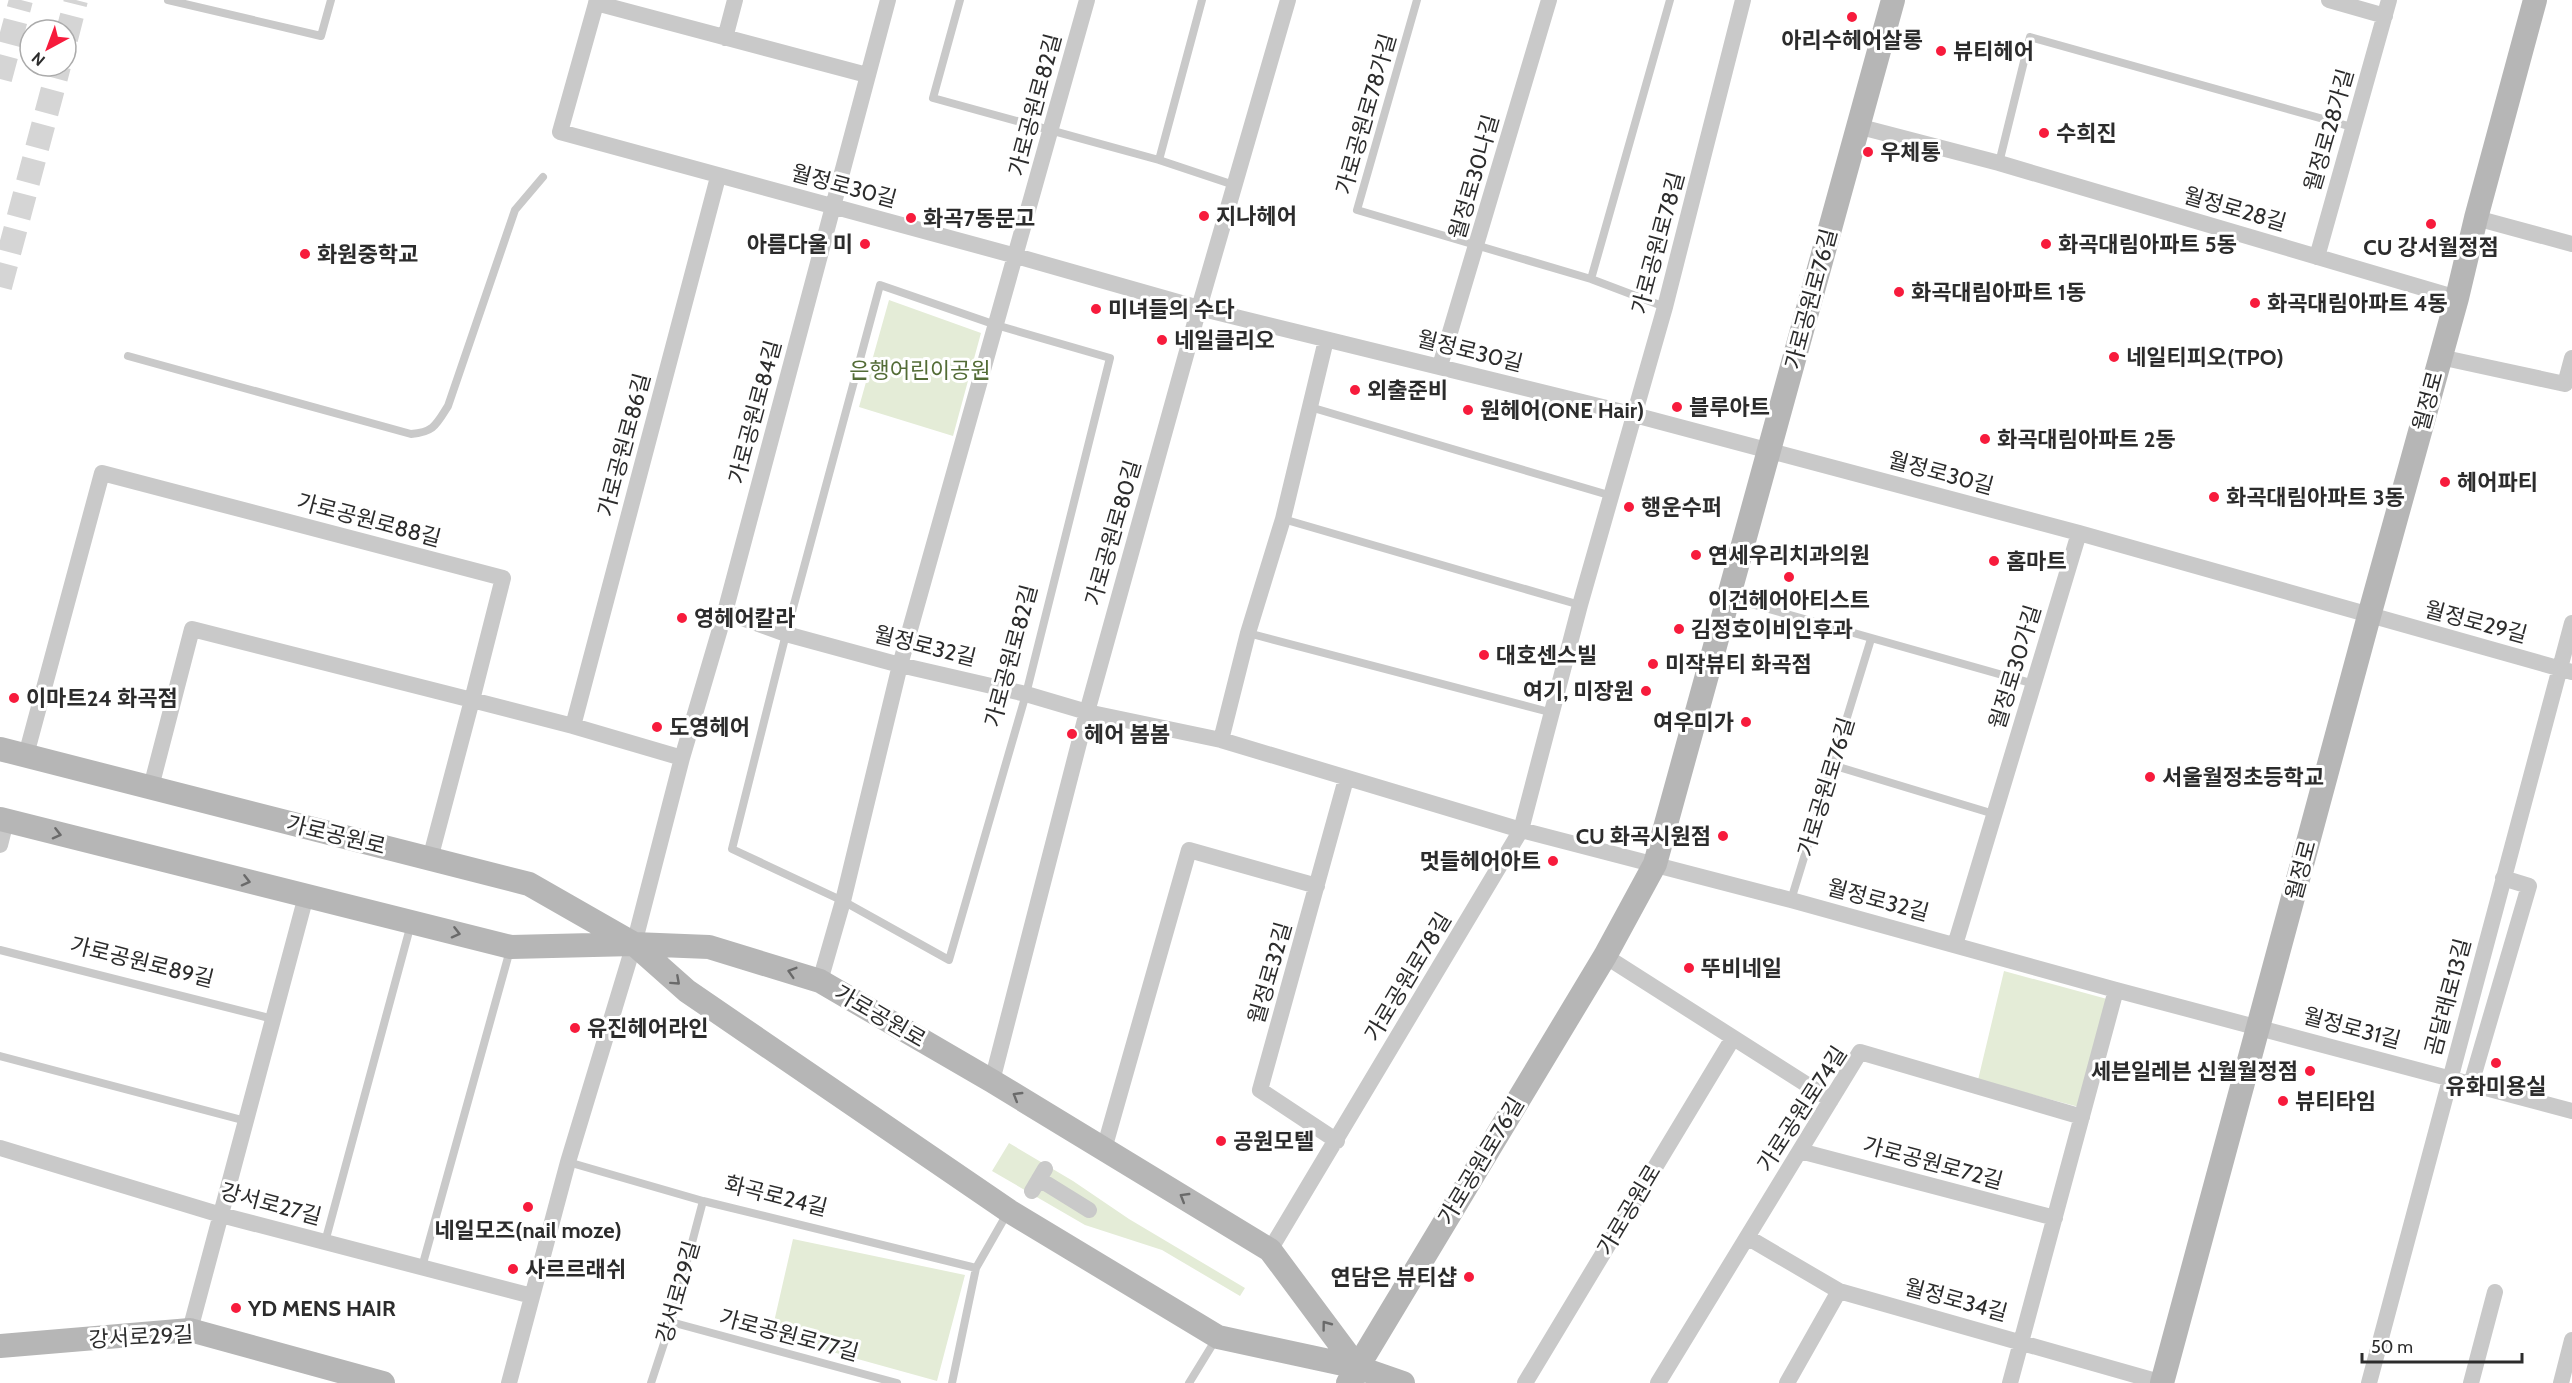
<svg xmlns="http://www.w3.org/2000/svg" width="2572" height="1383" font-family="Cabin,'Noto Sans KR',sans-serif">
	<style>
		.green { fill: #e4ecd7 }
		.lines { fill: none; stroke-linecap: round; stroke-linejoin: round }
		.secondary-tunnel { stroke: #d5d5d5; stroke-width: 24; stroke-dasharray: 24 12; stroke-linecap: butt }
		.lane { stroke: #c9c9c9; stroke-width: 8 }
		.street { stroke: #c9c9c9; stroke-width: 16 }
		.secondary { stroke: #b6b6b6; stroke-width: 24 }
		.oneway { stroke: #6a6a6a }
		.poi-dot { fill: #f71b3c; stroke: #fff; stroke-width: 2 }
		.labels { text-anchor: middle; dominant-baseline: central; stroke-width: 6; stroke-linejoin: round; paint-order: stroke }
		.poi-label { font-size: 22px; font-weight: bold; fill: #2c2c2c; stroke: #fff; text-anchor: start }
		.street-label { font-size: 22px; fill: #2c2c2c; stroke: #fff }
		.park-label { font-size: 22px; fill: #536c36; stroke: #fff }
	</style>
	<rect width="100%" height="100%" fill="#fff"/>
	<path class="green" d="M889,300L981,333L953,436L859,407Z
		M2004,971L2107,999L2079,1107L1978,1080Z
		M1009,1143L1073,1181L1129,1219L1245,1288L1240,1296L1162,1250L1085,1225L992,1171Z
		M793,1239L965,1275L937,1381L771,1335Z"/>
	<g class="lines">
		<path class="secondary-tunnel" d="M66,39L76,0
			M0,79L21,0
			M0,287L59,66"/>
		<path class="lane" d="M168,0L321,36L331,0
			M960,0L933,98L1159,160L1234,185
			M1417,0L1357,210L1591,279L1665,307
			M1159,160L1202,0
			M1999,163L2030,37L2352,127
			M1591,279L1670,0
			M880,285L996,325L1110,358L1026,694L949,960L843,901L732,849L786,634Z
			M128,356L411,434C434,432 436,425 448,406L515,210L543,177
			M1310,407L1612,496
			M1283,519L1580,605
			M1730,598L2034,684
			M1248,633L1553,713
			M1832,765L1994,814
			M1791,900L1871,639
			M0,950L273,1019
			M0,1056L246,1121
			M568,1162L703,1201L976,1268
			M325,1242L411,924
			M422,1267L510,950
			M671,1322L897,1383
			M651,1383L671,1322L703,1201
			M952,1383L976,1268L1008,1212
			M1189,1383L1216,1339"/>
		<path class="street" d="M597,0L560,132L1016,256L1199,308L1627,413L2079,533L2572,672
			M2329,0L2385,16
			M596,3L867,75
			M725,38L735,0
			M1857,126L1999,163L2457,298
			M2476,218L2572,244
			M2317,257L2389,0
			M2440,357L2565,384L2572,358
			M1440,366L1549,0
			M725,612L786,634L900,665L1026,694L1087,712L1221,740L1521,830L1791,900L2116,990L2572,1111
			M573,726L718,177
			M1221,740L1248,633L1283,519L1326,340
			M26,755L102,473L503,578L472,700L573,726L682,758
			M151,787L192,629L472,700L430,859
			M0,845L6,821
			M1955,945L2079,533
			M1605,956L1831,1100
			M820,981L843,901L900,665L1087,0
			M992,1081L1087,712L1199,308L1288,0
			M2471,1084L2529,886L2503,878
			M1337,1141L1260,1090L1346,779
			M0,1148L221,1215L532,1296
			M1104,1149L1189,850L1317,886
			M1800,1151L2055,1218
			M1039,1179L1089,1210
			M1032,1191L1045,1169
			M1747,1237L1839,1291L2163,1383
			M1270,1250L1521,830L1580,605L1665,307L1743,0
			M190,1330L306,896
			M509,1383L568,1162L634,944L682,758L725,612L888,0
			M1525,1383L1733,1038
			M1658,1383L1860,1052L2082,1117
			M1787,1383L1839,1291
			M2010,1383L2116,990
			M2369,1383L2572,623
			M2471,1383L2495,1292
			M2561,1383L2572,1340"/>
		<path class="secondary" d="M0,749L529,884L634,944L709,947L820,981L992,1081L1270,1250L1357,1367L1403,1383
			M0,819L511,947L634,944L687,991L1009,1211L1218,1337L1357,1367L1362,1371
			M0,1346L190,1330L383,1383
			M1348,1383L1605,956L1655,864L1893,0
			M2162,1383L2369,616L2457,298L2476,218L2535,0"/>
	</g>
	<defs><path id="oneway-chevron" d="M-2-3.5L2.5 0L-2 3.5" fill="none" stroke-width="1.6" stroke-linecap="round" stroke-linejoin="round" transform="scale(1.5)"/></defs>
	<g class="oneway">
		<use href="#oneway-chevron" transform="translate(57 834) rotate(14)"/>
		<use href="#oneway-chevron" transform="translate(246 881) rotate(14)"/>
		<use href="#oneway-chevron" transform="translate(456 933) rotate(14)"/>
		<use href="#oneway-chevron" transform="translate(792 972) rotate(-163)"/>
		<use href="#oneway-chevron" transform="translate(676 981) rotate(42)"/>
		<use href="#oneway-chevron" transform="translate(1017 1096) rotate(-149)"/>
		<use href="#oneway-chevron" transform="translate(1184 1197) rotate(-149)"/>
		<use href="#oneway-chevron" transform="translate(1326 1325) rotate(-127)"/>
	</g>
	<g class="poi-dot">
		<circle cx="1852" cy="17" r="6"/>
		<circle cx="1941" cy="51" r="6"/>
		<circle cx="2044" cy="133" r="6"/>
		<circle cx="1868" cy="152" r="6"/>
		<circle cx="1204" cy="216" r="6"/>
		<circle cx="911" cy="218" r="6"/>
		<circle cx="2431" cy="224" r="6"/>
		<circle cx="865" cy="244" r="6"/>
		<circle cx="2046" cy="244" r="6"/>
		<circle cx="305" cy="254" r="6"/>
		<circle cx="1899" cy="292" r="6"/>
		<circle cx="2255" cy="303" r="6"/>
		<circle cx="1096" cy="309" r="6"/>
		<circle cx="1162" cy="340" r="6"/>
		<circle cx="2114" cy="357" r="6"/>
		<circle cx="1355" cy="390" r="6"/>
		<circle cx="1677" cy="407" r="6"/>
		<circle cx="1468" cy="410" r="6"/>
		<circle cx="1985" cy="439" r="6"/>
		<circle cx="2445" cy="482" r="6"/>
		<circle cx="2214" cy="497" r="6"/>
		<circle cx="1629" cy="507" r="6"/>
		<circle cx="1696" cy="555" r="6"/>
		<circle cx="1994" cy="561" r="6"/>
		<circle cx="1789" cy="577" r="6"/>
		<circle cx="682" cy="618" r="6"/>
		<circle cx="1679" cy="629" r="6"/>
		<circle cx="1484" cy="655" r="6"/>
		<circle cx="1653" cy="664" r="6"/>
		<circle cx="1646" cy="691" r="6"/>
		<circle cx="14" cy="698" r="6"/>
		<circle cx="1746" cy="722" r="6"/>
		<circle cx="657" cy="727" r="6"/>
		<circle cx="1072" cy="734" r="6"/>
		<circle cx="2150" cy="777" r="6"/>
		<circle cx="1723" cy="836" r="6"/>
		<circle cx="1553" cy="861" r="6"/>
		<circle cx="1689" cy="968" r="6"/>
		<circle cx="575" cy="1028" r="6"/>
		<circle cx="2496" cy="1063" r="6"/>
		<circle cx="2310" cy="1071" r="6"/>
		<circle cx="2283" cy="1101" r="6"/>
		<circle cx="1221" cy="1141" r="6"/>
		<circle cx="528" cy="1207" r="6"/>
		<circle cx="513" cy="1269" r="6"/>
		<circle cx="1469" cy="1277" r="6"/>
		<circle cx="236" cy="1308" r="6"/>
	</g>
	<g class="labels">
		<g class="poi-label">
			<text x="1852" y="40" text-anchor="middle">아리수헤어살롱</text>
			<text x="1953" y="51">뷰티헤어</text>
			<text x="2056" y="133">수희진</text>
			<text x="1880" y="152">우체통</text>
			<text x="1216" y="216">지나헤어</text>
			<text x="923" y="218">화곡7동문고</text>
			<text x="853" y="244" text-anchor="end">아름다울 미</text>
			<text x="2058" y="244">화곡대림아파트 5동</text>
			<text x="2431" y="247" text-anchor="middle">CU 강서월정점</text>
			<text x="317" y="254">화원중학교</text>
			<text x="1911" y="292">화곡대림아파트 1동</text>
			<text x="2267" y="303">화곡대림아파트 4동</text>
			<text x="1108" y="309">미녀들의 수다</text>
			<text x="1174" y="340">네일클리오</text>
			<text x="2126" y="357">네일티피오(TPO)</text>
			<text x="1367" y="390">외출준비</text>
			<text x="1689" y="407">블루아트</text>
			<text x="1480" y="410">원헤어(ONE Hair)</text>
			<text x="1997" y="439">화곡대림아파트 2동</text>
			<text x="2457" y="482">헤어파티</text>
			<text x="2226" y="497">화곡대림아파트 3동</text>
			<text x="1641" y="507">행운수퍼</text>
			<text x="1708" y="555">연세우리치과의원</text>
			<text x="2006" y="561">홈마트</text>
			<text x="1789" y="600" text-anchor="middle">이건헤어아티스트</text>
			<text x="694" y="618">영헤어칼라</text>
			<text x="1691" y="629">김정호이비인후과</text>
			<text x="1496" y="655">대호센스빌</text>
			<text x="1665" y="664">미작뷰티 화곡점</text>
			<text x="1634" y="691" text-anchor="end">여기, 미장원</text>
			<text x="26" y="698">이마트24 화곡점</text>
			<text x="1734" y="722" text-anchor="end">여우미가</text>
			<text x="669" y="727">도영헤어</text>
			<text x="1084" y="734">헤어 봄봄</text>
			<text x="2162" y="777">서울월정초등학교</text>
			<text x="1711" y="836" text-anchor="end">CU 화곡시원점</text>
			<text x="1541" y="861" text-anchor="end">멋들헤어아트</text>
			<text x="1701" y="968">뚜비네일</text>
			<text x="587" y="1028">유진헤어라인</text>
			<text x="2298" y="1071" text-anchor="end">세븐일레븐 신월월정점</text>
			<text x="2496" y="1086" text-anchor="middle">유화미용실</text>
			<text x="2295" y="1101">뷰티타임</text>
			<text x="1233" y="1141">공원모텔</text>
			<text x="528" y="1230" text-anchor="middle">네일모즈(nail moze)</text>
			<text x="525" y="1269">사르르래쉬</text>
			<text x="1457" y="1277" text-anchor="end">연담은 뷰티샵</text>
			<text x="248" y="1308">YD MENS HAIR</text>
		</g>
		<g class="street-label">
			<text transform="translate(1035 105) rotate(-75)">가로공원로82길</text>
			<text transform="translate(1366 114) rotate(-74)">가로공원로78가길</text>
			<text transform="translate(2329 130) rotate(-74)">월정로28가길</text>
			<text transform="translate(1474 177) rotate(-74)">월정로30나길</text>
			<text transform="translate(844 186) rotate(15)">월정로30길</text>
			<text transform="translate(2235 209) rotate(16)">월정로28길</text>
			<text transform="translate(1658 243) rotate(-75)">가로공원로78길</text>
			<text transform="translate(1811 299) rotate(-75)">가로공원로76길</text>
			<text transform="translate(1470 351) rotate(14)">월정로30길</text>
			<text transform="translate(2428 401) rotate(-75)">월정로</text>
			<text transform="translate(755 412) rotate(-75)">가로공원로84길</text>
			<text transform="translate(624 445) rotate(-75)">가로공원로86길</text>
			<text transform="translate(1941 473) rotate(15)">월정로30길</text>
			<text transform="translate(369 520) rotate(15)">가로공원로88길</text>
			<text transform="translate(1113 533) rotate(-74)">가로공원로80길</text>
			<text transform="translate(2476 622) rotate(15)">월정로29길</text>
			<text transform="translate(925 646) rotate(14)">월정로32길</text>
			<text transform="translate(1011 656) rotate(-75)">가로공원로82길</text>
			<text transform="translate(2015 667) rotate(-73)">월정로30가길</text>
			<text transform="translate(1826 787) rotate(-73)">가로공원로76길</text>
			<text transform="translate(336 835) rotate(14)">가로공원로</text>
			<text transform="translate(2301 870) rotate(-75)">월정로</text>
			<text transform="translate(1878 900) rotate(15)">월정로32길</text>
			<text transform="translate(142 962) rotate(14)">가로공원로89길</text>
			<text transform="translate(1270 973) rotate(-74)">월정로32길</text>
			<text transform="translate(1408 977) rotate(-59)">가로공원로78길</text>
			<text transform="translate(2448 997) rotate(-75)">곰달래로13길</text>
			<text transform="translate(880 1016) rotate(30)">가로공원로</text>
			<text transform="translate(2352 1028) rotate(15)">월정로31길</text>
			<text transform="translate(1802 1109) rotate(-57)">가로공원로74길</text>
			<text transform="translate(1481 1161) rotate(-59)">가로공원로76길</text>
			<text transform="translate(1933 1163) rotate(15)">가로공원로72길</text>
			<text transform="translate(776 1196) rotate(14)">화곡로24길</text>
			<text transform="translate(271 1204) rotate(15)">강서로27길</text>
			<text transform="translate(1629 1210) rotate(-59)">가로공원로</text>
			<text transform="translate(678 1292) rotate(-74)">강서로29길</text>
			<text transform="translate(1956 1300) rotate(15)">월정로34길</text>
			<text transform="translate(789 1335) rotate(15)">가로공원로77길</text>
			<text transform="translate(141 1337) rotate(-3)">강서로29길</text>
		</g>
		<g class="park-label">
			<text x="920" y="370">은행어린이공원</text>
		</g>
	</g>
	<g transform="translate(48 48) rotate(221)"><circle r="28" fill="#ffffff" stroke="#ababab" stroke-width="1.5"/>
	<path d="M0-4.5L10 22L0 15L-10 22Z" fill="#f71b3c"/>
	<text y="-9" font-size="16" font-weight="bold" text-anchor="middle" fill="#2c2c2c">N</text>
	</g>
	<path d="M2362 1353v9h160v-9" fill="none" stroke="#2c2c2c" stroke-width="3"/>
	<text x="2371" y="1353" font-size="18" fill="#2c2c2c" stroke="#ffffff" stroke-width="4.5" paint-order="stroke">50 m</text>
</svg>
